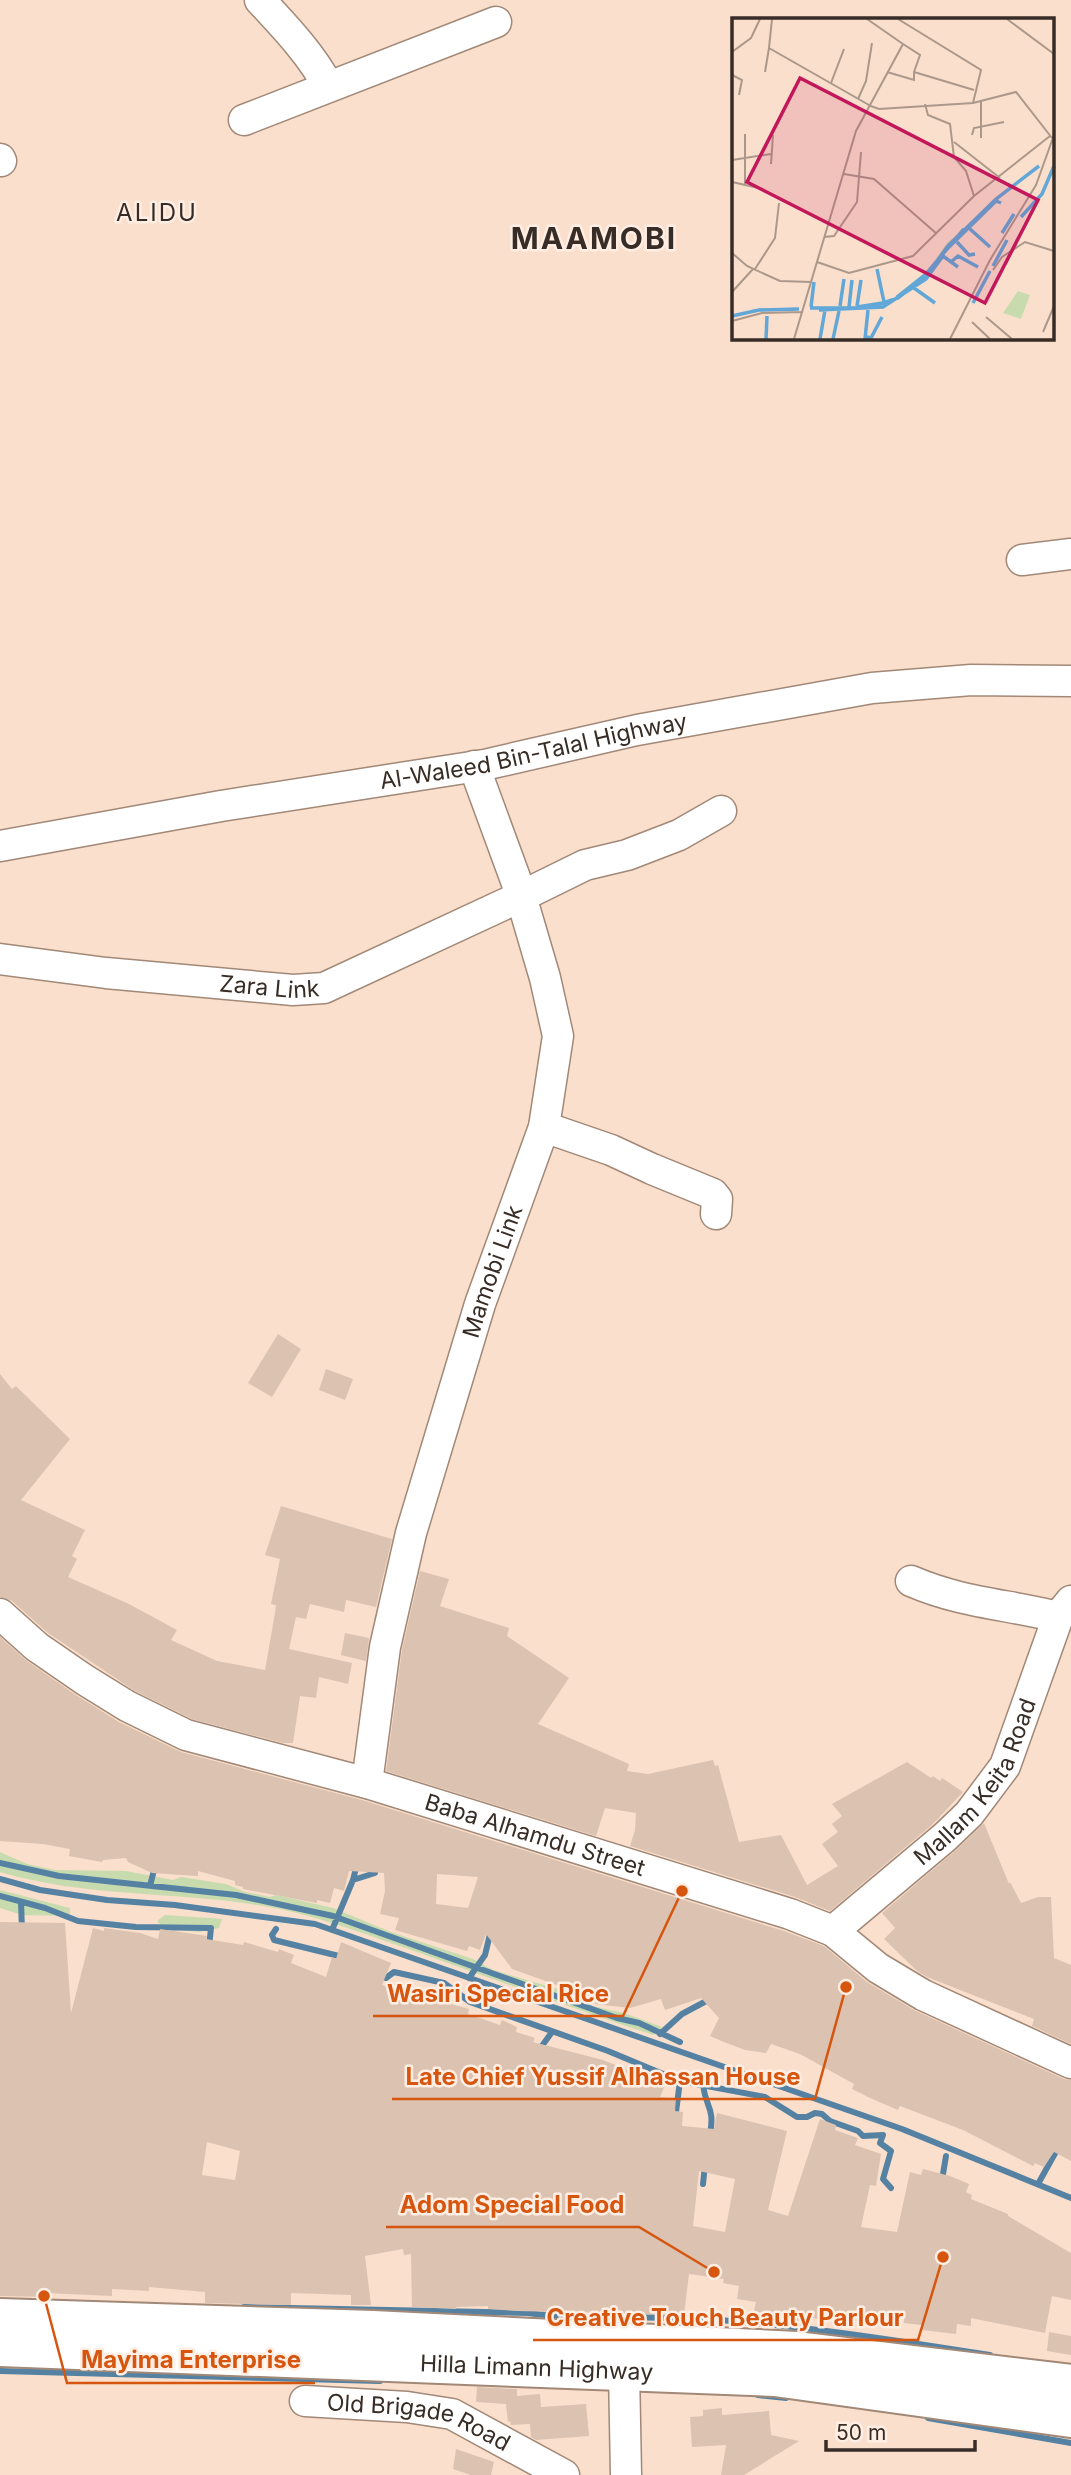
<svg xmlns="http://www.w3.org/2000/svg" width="1071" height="2475" font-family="Inter,sans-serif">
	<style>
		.green { fill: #c8dbaf }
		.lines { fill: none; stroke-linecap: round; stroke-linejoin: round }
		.stream { stroke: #5582a2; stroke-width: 6 }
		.building { fill: #dcc2b0; fill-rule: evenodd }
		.minor-casing { stroke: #a18877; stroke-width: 33 }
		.major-casing { stroke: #a18877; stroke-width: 42 }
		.minor { stroke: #fff; stroke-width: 30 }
		.major { stroke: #fff; stroke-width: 38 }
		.labels { text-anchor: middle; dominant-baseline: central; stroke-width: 5; stroke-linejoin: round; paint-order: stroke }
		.street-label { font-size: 23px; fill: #382d26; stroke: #ffeee3 }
		.neighbourhood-label { font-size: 24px; letter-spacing: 2px; fill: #382d26; stroke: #ffeee3 }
		.district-label { font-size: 30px; font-weight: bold; letter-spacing: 2px; fill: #382d26; stroke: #ffeee3 }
		.inset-river { fill: none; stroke: #61a7d7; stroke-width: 3.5 }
		.inset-road { fill: none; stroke: #ac988a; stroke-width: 2 }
		.view { fill: #c2185b; fill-opacity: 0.15; stroke: #c2185b; stroke-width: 3.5 }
		.inset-edge { fill: none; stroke: #382d26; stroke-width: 3.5 }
		.leader { fill: none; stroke: #d6550f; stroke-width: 2.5 }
		.callout-dot { fill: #d6550f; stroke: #ffeee3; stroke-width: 2.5 }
		.callout-label { font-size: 24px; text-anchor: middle; font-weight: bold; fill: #d6550f; stroke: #ffeee3; stroke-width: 5; stroke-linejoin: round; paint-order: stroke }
	</style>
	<rect width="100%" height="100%" fill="#fadfcc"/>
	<path class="green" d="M0,1852L27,1864L55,1870L126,1871L173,1880L181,1877L226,1884L245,1892L270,1897L276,1895L333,1908L391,1932L473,1959L493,1970L568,1992L589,2000L592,2006L624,2013L662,2027L653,2035C574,2009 496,1980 417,1952C367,1935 316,1915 264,1906C175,1891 89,1898 0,1872Z
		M0,1890L70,1908V1916L22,1915L0,1908Z
		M165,1915L222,1919L219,1928L199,1932L164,1928L157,1921Z"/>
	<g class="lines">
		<path class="stream" d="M0,1863L59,1876L236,1895L333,1916L617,2018L639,2023L680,2042
			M0,1879L40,1890L107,1900L175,1905L315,1924L902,2129L1071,2198
			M353,1880L375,1873
			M150,1886L155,1866
			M0,1896L45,1908L78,1921L136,1927L211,1928L209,1947
			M21,1902L22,1930
			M276,1929L272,1935L274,1940L343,1957
			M332,1930L353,1880L357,1864
			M378,1974L386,1978L394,1972L444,1983L470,2002L608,2051L680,2081L765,2097L797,2117H807L815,2113L822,2114L830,2121L858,2131L863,2136L883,2135L880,2143L891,2151L883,2179L891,2188
			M469,1978L485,1955L491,1930
			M660,2034L682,2014L710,1999
			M539,2050L552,2032
			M703,2085C706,2109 715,2107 710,2134
			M676,2112L680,2081
			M942,2180L946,2156
			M703,2184L705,2165
			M1038,2184L1058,2148
			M244,2307L528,2313C586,2321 645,2315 704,2319C800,2325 895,2340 990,2355
			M0,2371L380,2381
			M758,2395L786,2398
			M928,2418L1071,2443"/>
	</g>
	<path class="building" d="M278,1334L301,1349L272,1397L248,1383Z
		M326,1369L353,1379L345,1400L319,1390Z
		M0,1374L12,1389L16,1386L70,1439L21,1500L85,1530L72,1556L77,1559L68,1577L129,1604L177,1630L171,1640L217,1661L265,1670L275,1613L276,1605L271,1604L280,1559L265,1555L281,1506L392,1539L376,1607L346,1600L344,1612L310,1604L306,1619L296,1617L289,1649L352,1663L348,1684L319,1677L316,1698L300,1696L293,1743H283L192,1719L135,1691L48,1633L12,1601L0,1597Z
		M420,1571L449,1579L440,1606L509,1628L507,1636L569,1678L538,1724L629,1764L627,1771L648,1774L713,1760L715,1766L718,1765L739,1842L781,1835L807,1885L838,1866L822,1844L838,1832L832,1824L842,1816L832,1804L907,1762L931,1778L933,1776L940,1781L942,1778L963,1792L933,1824L830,1911L795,1897L630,1846L635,1830L636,1813L605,1808L596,1836L386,1771L402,1650Z
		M345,1633L369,1638L366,1661L341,1655Z
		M0,1637L27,1661L76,1695L119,1722L181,1752L362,1800L784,1931L824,1946L867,1982L914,2010L1064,2079L1071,2080V2161L1054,2152L1044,2167L1035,2163L1033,2166L963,2130L900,2106L898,2110L870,2098L852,2089L854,2084L800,2054L771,2044L766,2053L745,2050L724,2042L710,2036L719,2018L701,1998L665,2010L661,1999L630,2008L595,2004L596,1999L512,1969L486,1934L480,1950L469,1946L467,1951L395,1930L399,1918L380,1914L385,1891L384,1873L349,1871L344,1891L334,1888L330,1903L317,1900V1903L243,1889V1887L235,1885V1881L198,1871V1876L152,1873L128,1862L126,1858L103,1860L102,1862L69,1856L70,1849L43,1844L0,1841ZM437,1874L478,1877L468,1908L436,1904Z
		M984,1823L1009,1884L1010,1882L1021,1903L1038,1897H1051L1054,1958L1071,1965V2044L1032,2026L1034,2019L927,1977L917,1971L884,1939L895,1928L882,1913L956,1850Z
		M0,1922L65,1923L71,2013L93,1928L104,1931V1928L140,1933L158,1939L160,1929L207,1936L206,1939L243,1945L244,1942L278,1952L279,1949L294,1955L291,1963L326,1977L332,1957L336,1959L341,1942L391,1963L382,1985L469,2009L468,2014L500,2025L502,2020L517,2027L516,2032L535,2038L533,2042L603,2060L665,2085L660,2097L676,2098L675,2111L683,2112L682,2126L714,2129L717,2113L787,2131L768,2210L788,2216L820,2119L836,2125L835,2130L858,2138L855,2145L881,2154L876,2186L870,2185L861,2227L897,2232L910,2172L921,2175L923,2169L950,2176L969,2184L966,2192L972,2195L971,2199L1008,2214V2216L1071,2253V2300L1052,2296L1045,2333L971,2318V2326L957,2324L956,2334L922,2330V2325L904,2323V2317L847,2311L846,2314L820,2312L819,2319L803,2317L802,2323L780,2320L781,2316L754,2311L756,2302L737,2299L739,2286L723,2283L724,2279L689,2274L684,2315L517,2311L488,2309V2306L456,2307V2309L412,2307L411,2254L404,2255L403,2249L365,2256L371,2305H351V2295L291,2293V2305L205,2303V2292L149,2287V2291L112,2289V2296L46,2293V2297L0,2296ZM207,2142L240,2151L235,2180L202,2175ZM699,2171L735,2179L725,2232L693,2226Z
		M1049,2332L1071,2336V2355L1047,2351Z
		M477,2387L517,2389V2396L540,2394L541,2407L586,2404L589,2436L536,2440L531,2437L530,2424L511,2425L510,2421L508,2422L506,2404L476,2402Z
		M722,2408V2415L769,2411L771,2435L799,2441L744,2475H721L726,2445L692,2447L690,2417L703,2416V2410Z
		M456,2449L494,2462L491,2475H471L453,2469Z"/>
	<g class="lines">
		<defs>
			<g id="minor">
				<path d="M260,0C285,27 311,54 328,86"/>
				<path d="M244,120L496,22"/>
				<path d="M0,159L1,161"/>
				<path d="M1022,560L1071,554"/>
				<path id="s1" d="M0,846L221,806L484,765L637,730L872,688L971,680L1071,681"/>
				<path id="s2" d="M0,959L106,973L293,990L324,988L520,897L585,865L627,855L679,835L721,811"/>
				<path d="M544,1127L611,1150L652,1169L713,1194L717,1199L716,1214"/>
				<path d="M911,1581C962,1603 1006,1604 1058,1617"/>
				<path id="s3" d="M0,1614L37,1647L85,1680L127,1706L186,1735L367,1783L790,1914L833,1931L878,1968L923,1995L1071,2063"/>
				<path id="s4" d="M367,1783L385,1647L411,1533L480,1304L544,1127L558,1036L545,978L518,886L474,766"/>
				<path id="s5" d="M833,1931L945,1837L969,1814L1005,1766L1058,1617L1071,1601"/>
				<path d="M624,2370L626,2475"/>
				<path id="s6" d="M305,2401L407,2407L452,2414L564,2475"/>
			</g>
			<g id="major">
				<path d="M0,2318L373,2330L797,2351L1071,2384"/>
				<path id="s7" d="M0,2347L775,2377L1071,2418"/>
			</g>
		</defs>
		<use href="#minor" class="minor-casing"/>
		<use href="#major" class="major-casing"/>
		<use href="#minor" class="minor"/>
		<use href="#major" class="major"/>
	</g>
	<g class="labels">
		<g class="street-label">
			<text stroke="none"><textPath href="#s1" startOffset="542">Al-Waleed Bin-Talal Highway</textPath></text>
			<text stroke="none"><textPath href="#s2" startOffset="271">Zara Link</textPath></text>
			<text stroke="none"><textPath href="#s4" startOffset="528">Mamobi Link</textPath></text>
			<text stroke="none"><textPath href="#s5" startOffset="210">Mallam Keita Road</textPath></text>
			<text stroke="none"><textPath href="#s3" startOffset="586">Baba Alhamdu Street</textPath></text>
			<text stroke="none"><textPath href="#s7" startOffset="537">Hilla Limann Highway</textPath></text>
			<text stroke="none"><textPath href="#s6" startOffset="117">Old Brigade Road</textPath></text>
		</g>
		<g class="neighbourhood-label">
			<text x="157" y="212">ALIDU</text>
		</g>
		<g class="district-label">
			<text x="594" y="238">MAAMOBI</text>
		</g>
	</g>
	<g transform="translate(732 18)">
		<rect width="322" height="322" fill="#fadfcc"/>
		<path d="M246,198L195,256L160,283L149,287L140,289H79L142,288L159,282L196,252L215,225ZM286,273L298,277L289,301L271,295Z" fill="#c8dbaf"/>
		<path class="inset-river" d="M289,199L310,176L322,148M238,211L258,229M270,215L282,196M225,224L237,237L243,236M214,232L264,183L269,185M219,244L226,238L246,249M261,248L275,222M145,251L152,284M182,270L203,285M165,279L194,256L232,211M241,285L258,253M108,288L112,261M125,288L129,262M79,289L82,264M117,289L120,262M125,289L157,284M78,290H136L166,280L194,258L216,228L264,181L307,148M87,292L151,289L194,261L211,238L226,249M0,298L27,292L67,291M135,319L139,320L150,299M34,321L35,298M88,321L93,292M101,321L107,293M133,321L136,292"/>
		<path class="inset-road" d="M40,1L37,30L137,87M166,1L249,52L241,85M275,1L322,36M171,26L188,37L182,54M0,34L19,20L28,1M33,54L37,30M155,54L182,62V54M182,54L242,72M0,57L10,62L7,77M99,65L112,31M126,81L134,63L140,25M193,86L196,97L218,106L222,139L234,153L242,178M136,87L147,91L241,85L284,74L320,120M240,117L242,110L272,104M249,120V83M222,124L268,160M0,142L39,136M39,146L41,117M112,156L142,161L205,216M0,164L31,171M13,168V116M92,219L102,218L125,184L129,134M0,235L15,248L48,263L79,264M85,244L117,255L181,238L242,178L318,118M23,251L43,220L47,185M261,252L270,239L293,224L322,233M0,274L21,251M254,299L280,321M0,303L30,295L70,294M240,304L258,321M311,314L322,288M62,321L124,113L171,26L135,1M218,321L258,242L304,167L322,117"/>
		<path class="view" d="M68,60L306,182L253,285L15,164Z"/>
		<rect width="322" height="322" class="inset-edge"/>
	</g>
	<path class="leader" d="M682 1891L623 2016H373M846 1987L815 2099H392M714 2272L639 2227H386M943 2257L918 2340H533M44 2296L67 2383H315"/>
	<g class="callout-dot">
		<circle cx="682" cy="1891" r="7"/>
		<circle cx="846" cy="1987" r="7"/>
		<circle cx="714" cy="2272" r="7"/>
		<circle cx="943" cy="2257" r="7"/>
		<circle cx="44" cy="2296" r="7"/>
	</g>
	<g class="callout-label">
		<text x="498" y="2002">Wasiri Special Rice</text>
		<text x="603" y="2085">Late Chief Yussif Alhassan House</text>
		<text x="512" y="2213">Adom Special Food</text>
		<text x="725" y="2326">Creative Touch Beauty Parlour</text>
		<text x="191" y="2368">Mayima Enterprise</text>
	</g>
	<path d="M826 2440v10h149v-10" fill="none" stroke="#382d26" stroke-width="3.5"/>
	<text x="836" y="2440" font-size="21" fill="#382d26" stroke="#ffeee3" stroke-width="5" paint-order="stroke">50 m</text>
</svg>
